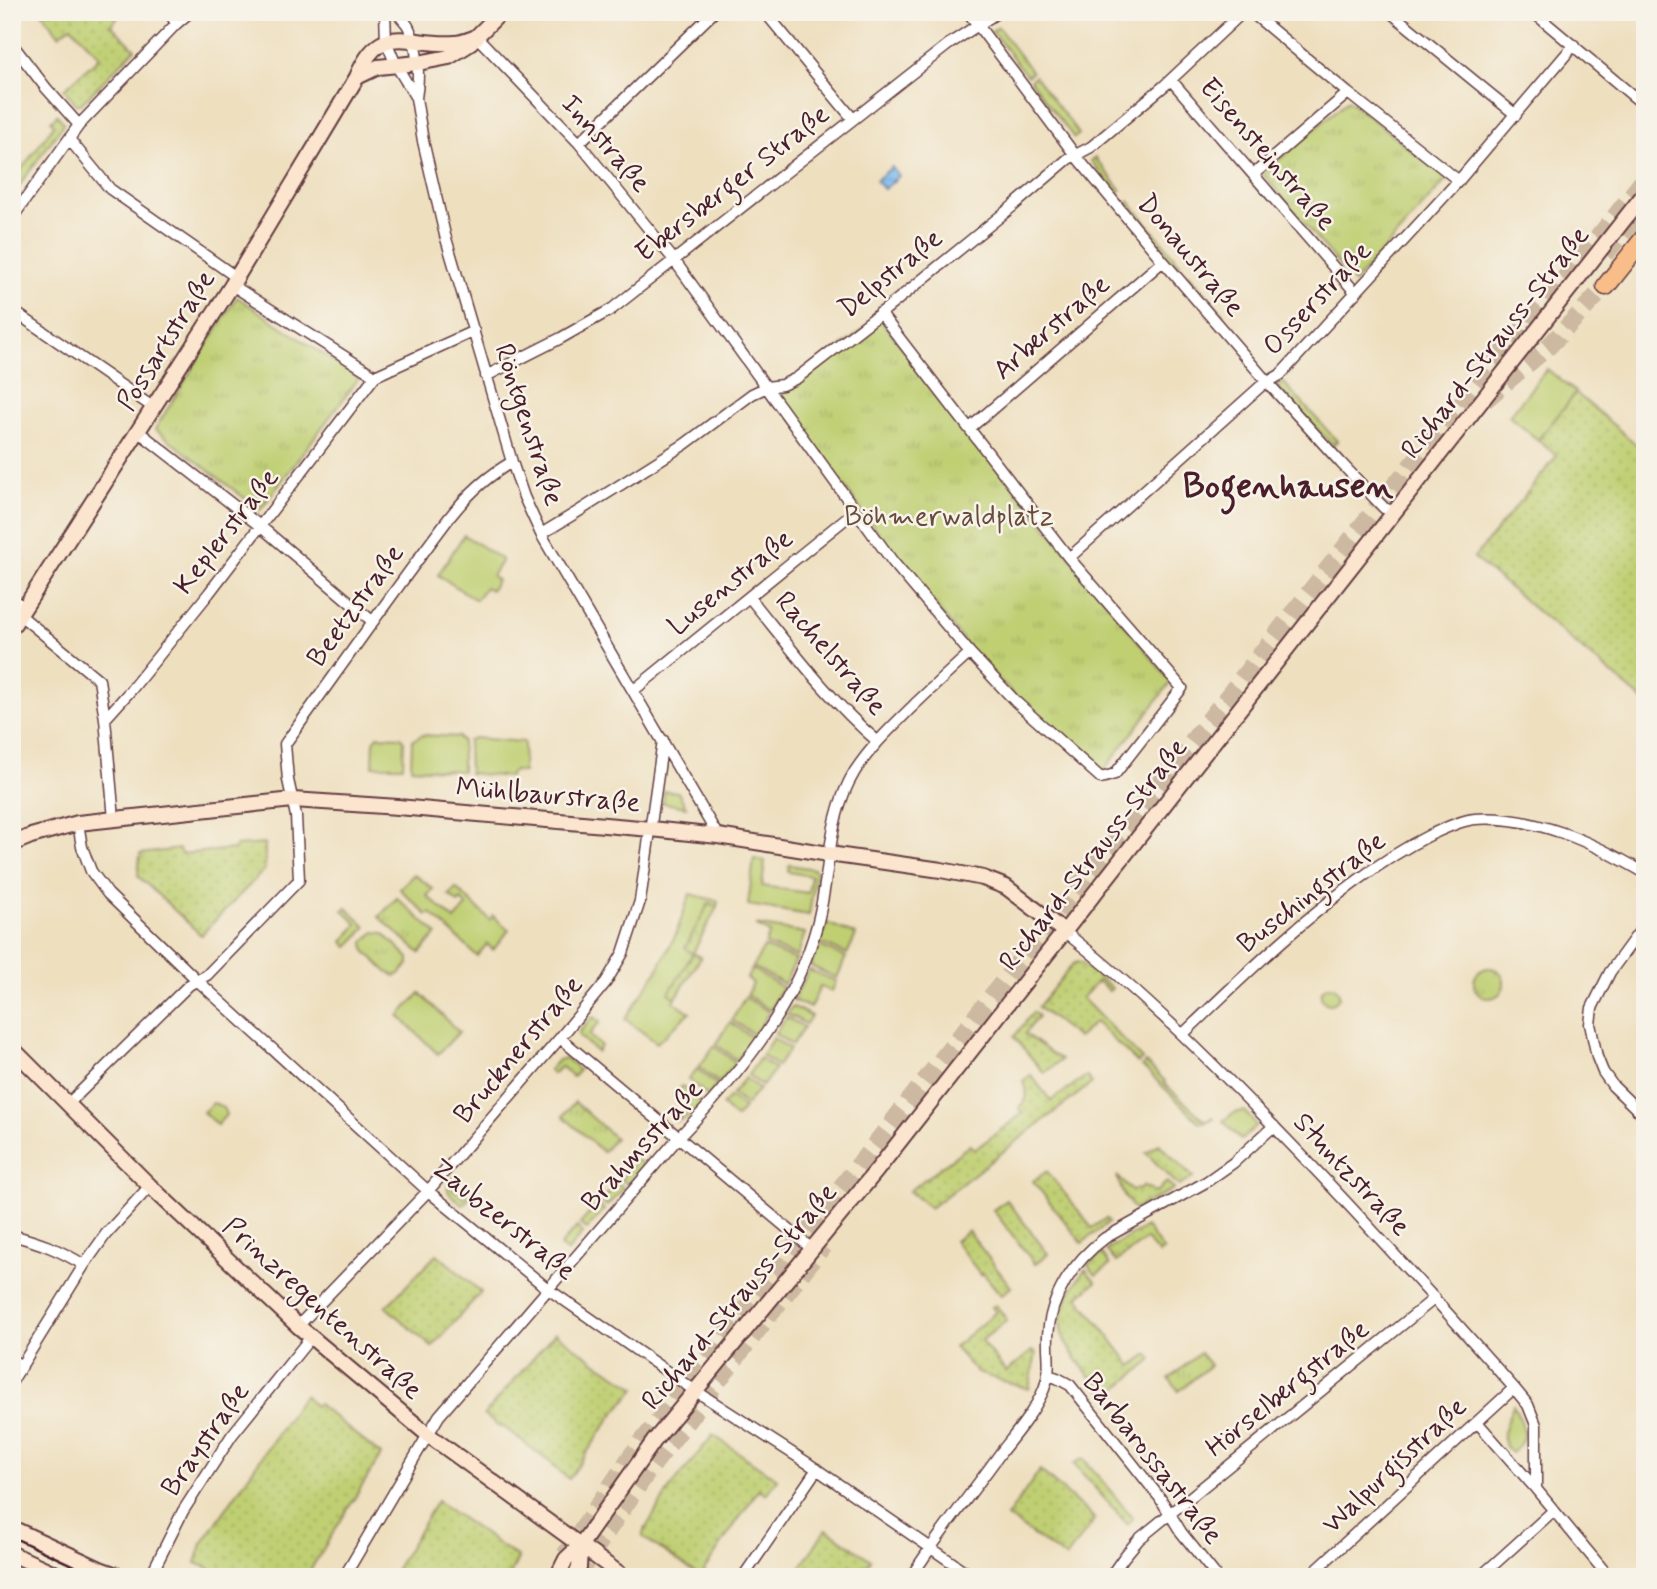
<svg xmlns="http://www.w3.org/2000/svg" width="1657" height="1589" font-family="Mynerve,sans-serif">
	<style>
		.grass { fill: #bfcf72; stroke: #84774e; stroke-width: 2 }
		.park { fill: url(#park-tufts); stroke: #84774e; stroke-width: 2 }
		.garden { fill: url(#garden-dots); stroke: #84774e; stroke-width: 2 }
		.water { fill: url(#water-rules); stroke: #626d8d; stroke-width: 2 }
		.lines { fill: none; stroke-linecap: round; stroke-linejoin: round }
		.highway-tunnel { stroke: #cdb9a1; stroke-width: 18; stroke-dasharray: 18 9; stroke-linecap: butt }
		.street-casing { stroke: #633c41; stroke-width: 13 }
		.secondary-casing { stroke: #633c41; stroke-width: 18 }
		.highway-casing { stroke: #633c41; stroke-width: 21 }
		.street { stroke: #fff; stroke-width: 10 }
		.secondary { stroke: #fce5cf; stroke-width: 14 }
		.highway { stroke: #f8bd88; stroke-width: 18 }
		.tram { stroke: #4a1f2b; stroke-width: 2 }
		.labels { text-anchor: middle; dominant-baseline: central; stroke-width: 5; stroke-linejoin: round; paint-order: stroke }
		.street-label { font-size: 28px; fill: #4a1f2b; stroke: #f7f3e8 }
		.park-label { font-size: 28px; fill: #674b3d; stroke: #f7f3e8 }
		.district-label { font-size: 35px; font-weight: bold; fill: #4a1f2b; stroke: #f7f3e8 }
	</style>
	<defs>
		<pattern id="park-tufts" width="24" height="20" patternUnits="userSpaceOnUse" patternTransform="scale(1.75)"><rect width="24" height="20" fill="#bfcf72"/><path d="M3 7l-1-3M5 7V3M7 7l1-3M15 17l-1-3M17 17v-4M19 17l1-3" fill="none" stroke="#a6b163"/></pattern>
		<pattern id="garden-dots" width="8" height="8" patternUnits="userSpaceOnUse" patternTransform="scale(1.75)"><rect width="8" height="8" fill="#bfcf72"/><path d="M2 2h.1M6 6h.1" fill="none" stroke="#a6b163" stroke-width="1.8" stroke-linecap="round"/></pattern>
		<pattern id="water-rules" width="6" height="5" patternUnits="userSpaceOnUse" patternTransform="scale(1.75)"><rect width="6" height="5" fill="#7bbbef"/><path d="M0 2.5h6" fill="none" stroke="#6ca0cd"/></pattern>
	</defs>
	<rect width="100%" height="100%" fill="#f7f3e8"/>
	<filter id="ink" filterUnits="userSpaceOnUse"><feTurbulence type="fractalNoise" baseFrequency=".0143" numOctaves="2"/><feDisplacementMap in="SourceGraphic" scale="14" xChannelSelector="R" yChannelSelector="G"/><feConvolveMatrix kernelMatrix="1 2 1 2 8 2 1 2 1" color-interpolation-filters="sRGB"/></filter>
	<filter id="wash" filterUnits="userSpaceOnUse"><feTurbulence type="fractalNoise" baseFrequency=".00686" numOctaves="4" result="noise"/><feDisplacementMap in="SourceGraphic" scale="28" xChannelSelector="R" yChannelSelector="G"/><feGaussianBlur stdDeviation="1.57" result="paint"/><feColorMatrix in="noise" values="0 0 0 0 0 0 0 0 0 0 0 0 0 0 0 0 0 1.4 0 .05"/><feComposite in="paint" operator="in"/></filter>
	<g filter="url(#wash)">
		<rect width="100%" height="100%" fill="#eedfbf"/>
		<path class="grass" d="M998,27L1032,72L1027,76L992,31Z
			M1035,76L1079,134L1074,138L1030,80Z
			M1095,158L1121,190L1117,194L1091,161Z
			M1129,201L1180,264L1176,267L1126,204Z
			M1189,274L1223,314L1220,317L1185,277Z
			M1547,369L1576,393L1538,440L1509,416Z
			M1283,382L1337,441L1333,445L1277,387Z
			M464,535L502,560L492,576L497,580L491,590L485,587L476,600L438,575Z
			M422,735L459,737V739L462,740V771L411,768L412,741Z
			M378,736L401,737L404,741L403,766H373L374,741Z
			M473,738L524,742L523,772L513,771L509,777L469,773L468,741Z
			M664,791L678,792L686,807L663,803Z
			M754,859L765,861L762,886L808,893L811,876L788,872L789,865L814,869L816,872L809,915L748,905Z
			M414,874L433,889L427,896L455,920L467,906L461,900L458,903L449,895L456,888L490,920L493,916L509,930L493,950L487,944L477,956L431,913L427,915L400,889Z
			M690,894L718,901L717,907L710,903L686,948L693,953L670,993L676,998L674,1002L690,1012L657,1043L625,1019L657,971L676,934Z
			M347,908L366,927L348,947L343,942L357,924L343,910Z
			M827,923L856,935L847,954L820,943Z
			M755,925L805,933L797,957L765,944L770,933Z
			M819,946L846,957L837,978L810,966Z
			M764,947L796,960L784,984L753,967Z
			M752,969L782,987L770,1010L747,995L753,983L747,978Z
			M809,970L836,981L832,991L820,987L810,1008L793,1000Z
			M420,993L459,1032L438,1054L399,1016Z
			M745,997L769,1012L755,1035L732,1020Z
			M792,1006L811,1016L806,1024L787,1014Z
			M593,1017L600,1022L589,1035L601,1046L597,1052L579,1036V1032Z
			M786,1017L804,1027L792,1045L775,1034Z
			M730,1022L753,1038L737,1060L716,1044Z
			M773,1038L790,1049L777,1066L762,1055Z
			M714,1046L736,1063L719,1083L699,1067Z
			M565,1058L579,1070L573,1077L561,1066L553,1074L549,1070L558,1060Z
			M760,1058L775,1069L762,1086L748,1075Z
			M697,1069L717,1085L708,1096L688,1079Z
			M745,1078L759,1089L746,1105L732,1094Z
			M682,1086L701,1102L690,1116L677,1121L688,1107L674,1095Z
			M730,1097L744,1108L736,1118L722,1105Z
			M1244,1111L1255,1123L1256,1126L1241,1140L1223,1121L1234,1113Z
			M638,1160L644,1165L627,1184L621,1179Z
			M456,1175L460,1178L452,1188L464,1198L474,1188L476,1190L463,1205C448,1192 441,1192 456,1175Z
			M618,1183L624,1188L607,1206L601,1201Z
			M598,1204L604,1210L587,1229L580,1224Z
			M577,1227L583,1233L567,1252L560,1246Z
			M1513,1405C1523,1422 1531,1440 1511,1453C1495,1439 1507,1422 1513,1405Z"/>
		<path class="park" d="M1348,100L1447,179L1354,283L1263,174Z
			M237,297L359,378L260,510L155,429Z
			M879,318L1171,682L1101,774L1023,705L971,650L897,558L777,396Z
			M397,898L437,934L420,953L379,917Z
			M374,932L383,933L409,958V964L400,974L395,976L387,972L365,951L364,942Z
			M1474 983a15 15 0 1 1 30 0a15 15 0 1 1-30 0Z
			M1321 995a9 9 0 1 1 18 0a9 9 0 1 1-18 0Z
			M575,1102L615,1138L603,1152L563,1116Z
			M213,1103C220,1105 224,1107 226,1115L217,1125L203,1112Z
			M1200,1353L1210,1365L1179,1391L1169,1379Z"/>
		<path class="garden" d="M42,12H118L120,15L111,25L135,49L81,104H76L64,89L100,57L71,26L59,35Z
			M57,115L64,123L12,196V182L54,125L51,121Z
			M1576,393L1645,452V702L1474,558L1557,456L1538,440Z
			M265,844V869L201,935L138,876L140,854L179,849L181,854L235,849V846Z
			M709,903L717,907L693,953L701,957L676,998L669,993L693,954L685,948Z
			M1078,962L1085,966L1112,988L1109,991L1098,981L1082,998L1142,1059L1138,1063L1095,1022L1078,1038L1038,1007L1073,964Z
			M1033,1012L1038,1016L1025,1034L1061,1060L1044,1073L1014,1037Z
			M1145,1062L1165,1081L1164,1083L1206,1122L1213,1117L1214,1119L1203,1123L1199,1122L1142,1066Z
			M1031,1075L1051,1101L1086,1076L1092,1083L930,1208L909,1191L970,1145L974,1150L1023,1113L1019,1108C1028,1100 1029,1091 1023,1081Z
			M1159,1144L1193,1177L1179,1186L1146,1153Z
			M1047,1171L1092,1228L1106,1218L1109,1222L1082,1243L1033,1181Z
			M1117,1176L1132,1191L1136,1189L1139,1190L1143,1186L1148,1189L1149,1188L1155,1193L1167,1182L1174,1189L1134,1209L1123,1194Z
			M1007,1200L1048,1254L1035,1264L993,1210Z
			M1146,1227L1163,1250L1159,1254L1146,1239L1116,1262L1106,1250Z
			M968,1231L1011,1287L1001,1295L983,1273L981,1275L955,1241Z
			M1102,1253L1110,1265L1096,1275L1088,1265Z
			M437,1254L481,1292L432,1347L386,1307Z
			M1085,1269L1096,1282L1078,1297L1132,1366L1148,1354L1152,1360L1108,1396C1094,1381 1064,1349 1061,1329C1058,1308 1074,1285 1085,1269Z
			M996,1305L1007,1320L981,1341L1006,1372L1032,1351L1036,1353L1029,1389L977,1373L954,1347L996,1312L992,1307Z
			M555,1333L597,1363L636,1388L611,1417L569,1479L554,1467L555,1466L502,1426L500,1427L484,1415Z
			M304,1395L315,1406L318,1404L381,1455L306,1577H218L210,1573L211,1569L196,1563L202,1544Z
			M713,1435L777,1479L766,1494L759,1489L700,1576L643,1537V1533L668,1491Z
			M1083,1458L1133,1518L1127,1524L1074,1464Z
			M1040,1470L1095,1519L1066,1558L1007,1517Z
			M437,1501L518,1558L509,1577H391Z
			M826,1529L871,1560L860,1577H794Z"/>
		<path class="water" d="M892,167L899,176L884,189L876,180Z"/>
	</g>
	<g filter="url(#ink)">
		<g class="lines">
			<path class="highway-tunnel" d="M1605,254L1645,206
				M1485,400L1549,346L1606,286
				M565,1555L631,1456L772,1275L1368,518L1613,219L1645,178
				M576,1577L649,1470L823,1246"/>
			<defs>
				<path id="street" d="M170,12L176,24
					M385,12L386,41L396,65L416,98L423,141L445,235L512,462L524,497L541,534L718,836
					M397,12C400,17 405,21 408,26C418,45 420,76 416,98
					M765,12L853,119
					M968,12L1075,155L1163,261L1268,383L1341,463L1384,508L1395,512
					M1251,12L1348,93L1459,181
					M1390,12L1516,115
					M1533,12L1645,106
					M477,37L579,143L674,260L893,562L970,653L1016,702L1101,778L1115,774L1182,688L1069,558L880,313
					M12,44L46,88L79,125
					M1171,80L1356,293
					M69,139L110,189L236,277
					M579,143L714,12
					M1254,174L1348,93
					M12,218L79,125L176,24L190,12
					M232,285L375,376
					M12,310L154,408
					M486,376L561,338L612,309L949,44L998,12
					M970,428L1163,261
					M139,432L260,526L372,621
					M541,534L579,511L685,444L752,394L767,387L782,385L797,378L886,309L1013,206L1068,159L1091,147L1164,86L1243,12
					M1069,558L1261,386L1280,375L1461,178L1574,45
					M750,598C790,647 828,699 877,741
					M12,599L25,608
					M20,615L99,680L105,719L114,819
					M634,690L855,511
					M105,719L131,690L209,593L375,376L474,331
					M78,823L82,847L91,871L108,894L198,981L428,1191L548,1289L685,1384L809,1464L973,1577
					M1645,924L1610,972L1592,1008L1590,1024L1597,1057L1603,1072L1613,1086L1645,1117
					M1065,932C1144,994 1215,1065 1285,1138C1364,1219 1439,1303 1514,1388L1528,1405L1536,1425V1489L1609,1577
					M1183,1034C1240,980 1294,926 1358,880C1381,863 1404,848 1430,835C1443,829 1461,820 1475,819C1535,815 1594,843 1645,873
					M560,1038L812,1249
					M67,1105L189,985L207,975L299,880L296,816L288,780L285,744C340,668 393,592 449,518C467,495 487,476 512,462
					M12,1235C41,1243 58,1249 84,1265
					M298,1326L428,1191L560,1038L606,982L623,953L640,901L663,740
					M12,1360L22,1366
					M1048,1375L1057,1378L1070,1385L1160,1498L1181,1532L1217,1577
					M12,1381L84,1265L106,1234L150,1186
					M1477,1422L1536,1489
					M150,1577L183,1511L232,1435L311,1337
					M344,1577L439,1416L679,1137C737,1077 795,1008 817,925C831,874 826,818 855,771C872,745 893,726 915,704C933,687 951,670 970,653
					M743,1577L817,1469
					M911,1577C939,1533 972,1493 1002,1451C1017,1432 1034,1412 1044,1389C1052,1369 1047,1356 1048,1336C1050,1296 1074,1261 1105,1238L1206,1182L1233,1163L1274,1126
					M1110,1577L1124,1557L1139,1539L1435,1298
					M1308,1577L1514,1388
					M1480,1577L1553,1511"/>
				<path id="secondary" d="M357,77L378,67L418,63L449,57L468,45L501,12
					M12,627L232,285L357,77C381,18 409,47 455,43C463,43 470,39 477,37
					M12,844L31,836L78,823L293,800L398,807L651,829L718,836L829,854L941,870L983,878L1006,887L1065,932
					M12,1048L150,1186L298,1326L427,1434L624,1577
					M12,1528L100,1569L122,1577
					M12,1554L63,1577
					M557,1577L566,1559L580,1546L654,1441L877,1170L1645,193
					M575,1577L579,1568L580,1546"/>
				<path id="highway" d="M1606,286L1645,237"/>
			</defs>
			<use href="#street" class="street-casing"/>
			<use href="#secondary" class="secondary-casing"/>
			<use href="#highway" class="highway-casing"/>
			<use href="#street" class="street"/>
			<use href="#secondary" class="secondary"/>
			<use href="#highway" class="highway"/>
			<path class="tram" d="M12,1537L97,1577"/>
		</g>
	</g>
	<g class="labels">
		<g class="street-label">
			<text transform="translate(605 144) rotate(49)">Innstraße</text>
			<text transform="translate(1267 155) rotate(49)">Eisensteinstraße</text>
			<text transform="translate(733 184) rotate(-38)">Ebersberger Straße</text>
			<text transform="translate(1190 256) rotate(50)">Donaustraße</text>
			<text transform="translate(891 274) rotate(-39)">Delpstraße</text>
			<text transform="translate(1318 299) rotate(-47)">Osserstraße</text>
			<text transform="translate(1052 328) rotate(-41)">Arberstraße</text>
			<text transform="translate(167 341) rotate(-58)">Possartstraße</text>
			<text transform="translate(1496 343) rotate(-52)">Richard-Strauss-Straße</text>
			<text transform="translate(528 425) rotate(72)">Röntgenstraße</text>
			<text transform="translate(227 532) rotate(-52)">Keplerstraße</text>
			<text transform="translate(731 583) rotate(-39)">Lusenstraße</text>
			<text transform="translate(356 606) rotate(-54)">Beetzstraße</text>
			<text transform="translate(830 654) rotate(49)">Rachelstraße</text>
			<text transform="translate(548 796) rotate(5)">Mühlbaurstraße</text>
			<text transform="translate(1094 855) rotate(-52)">Richard-Strauss-Straße</text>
			<text transform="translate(1312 893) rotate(-38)">Buschingstraße</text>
			<text transform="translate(519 1050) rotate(-50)">Brucknerstraße</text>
			<text transform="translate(643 1146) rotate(-48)">Brahmsstraße</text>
			<text transform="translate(1351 1175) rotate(47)">Stuntzstraße</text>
			<text transform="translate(503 1220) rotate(39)">Zaubzerstraße</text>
			<text transform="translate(740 1297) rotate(-50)">Richard-Strauss-Straße</text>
			<text transform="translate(322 1309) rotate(42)">Prinzregentenstraße</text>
			<text transform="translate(1288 1389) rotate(-39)">Hörselbergstraße</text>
			<text transform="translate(206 1440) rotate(-55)">Braystraße</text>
			<text transform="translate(1152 1459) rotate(52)">Barbarossastraße</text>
			<text transform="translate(1395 1466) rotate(-43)">Walpurgisstraße</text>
		</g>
		<g class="park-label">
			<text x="949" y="517">Böhmerwaldplatz</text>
		</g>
		<g class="district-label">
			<text x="1288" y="487">Bogenhausen</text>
		</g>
	</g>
	<rect width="1657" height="1589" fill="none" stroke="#f7f3e8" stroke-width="42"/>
</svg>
